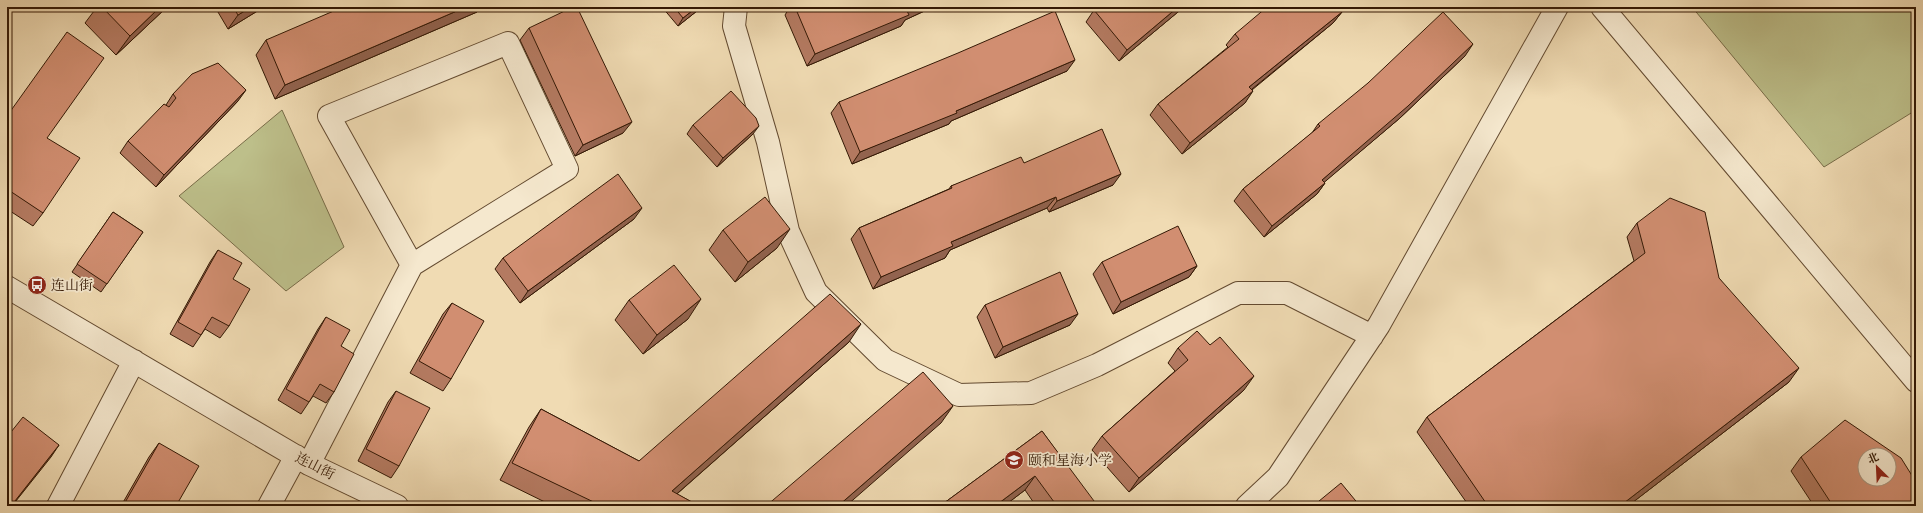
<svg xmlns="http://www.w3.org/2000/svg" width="1923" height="513" font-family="'IM FELL Great Primer','Noto Serif SC',serif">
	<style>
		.green { fill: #bdbf8a; stroke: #786c48 }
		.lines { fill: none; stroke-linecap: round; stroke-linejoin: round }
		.minor-casing { stroke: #634a30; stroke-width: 24 }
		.minor { stroke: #f5e8ce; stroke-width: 22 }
		.wall { fill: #b47a61; stroke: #341905 }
		.shaded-wall { fill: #92634f; stroke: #341905 }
		.building { fill: #d18e71; stroke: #341905; fill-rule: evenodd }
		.labels { text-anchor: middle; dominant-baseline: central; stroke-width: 3.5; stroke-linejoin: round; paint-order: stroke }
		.poi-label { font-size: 14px; fill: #341905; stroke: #f5e8ce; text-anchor: start }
		.street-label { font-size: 14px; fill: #341905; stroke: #f5e8ce }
	</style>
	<rect width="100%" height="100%" fill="#f0dbb3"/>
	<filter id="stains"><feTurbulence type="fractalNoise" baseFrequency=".005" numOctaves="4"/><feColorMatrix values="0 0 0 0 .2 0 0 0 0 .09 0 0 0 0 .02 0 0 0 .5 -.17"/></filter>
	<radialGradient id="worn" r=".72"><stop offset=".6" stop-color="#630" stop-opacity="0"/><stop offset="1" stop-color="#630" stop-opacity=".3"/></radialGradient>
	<path class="green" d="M1692,7H1916V110L1824,167Z
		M282,110L344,247L286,291L179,196Z"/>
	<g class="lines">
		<defs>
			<path id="minor" d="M736,7L734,26L768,142L788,231L816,292L885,360L959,395L1031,393L1097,365L1238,293H1287L1372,336
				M1602,7L1916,381
				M7,287L309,464L397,506
				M309,464L412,265L567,169L508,43L329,116L412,265
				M58,506L134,361
				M269,506L296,456
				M1247,506L1278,477L1379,325L1557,7"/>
		</defs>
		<use href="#minor" class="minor-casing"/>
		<use href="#minor" class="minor"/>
	</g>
	<path class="wall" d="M97,7H167L116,55L85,23Z
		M215,7H264L228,29Z
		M662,7H702L678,26Z
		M790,7H933L905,20L901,26L807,66L785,15Z
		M1098,7H1184L1119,61L1086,22L1094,10Z
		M477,12L275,99L256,55L266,40Z
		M1342,12L1333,23L1252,90L1245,103L1182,154L1150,115L1158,104L1228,47L1226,45L1235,34Z
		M529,28L623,133L575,156L520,40Z
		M1465,56L1400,118L1324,182L1325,183L1317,194L1264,237L1234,201L1243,189L1312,133L1318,124Z
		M1067,71L951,121L949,124L852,164L831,113L839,102Z
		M173,94L238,101L156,187L120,153L128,141L166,105Z
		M7,116L47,138L43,213L33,226L7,209Z
		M693,125L753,134L717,167L687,134Z
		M1024,163L1113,185L1049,212L1047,208L950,250L945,258L873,289L851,239L859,228L949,189L951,186Z
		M113,212L143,232L101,292L72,272Z
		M634,219L520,303L495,269L503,258Z
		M1637,223L1719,278L1789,382L1628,506H1469L1417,432L1427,417L1634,261L1627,237Z
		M723,230L777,248L735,282L709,250Z
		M218,250L233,279L229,326L220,338L205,329L193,347L170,334L210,262Z
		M1102,262L1197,266L1189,277L1113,314L1093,274Z
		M629,300L688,319L643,354L615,320Z
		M452,303L451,379L443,391L410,373L443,314Z
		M985,305L1070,325L995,358L977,317Z
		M326,317L341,346L334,392L326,403L313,396L301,414L278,400L318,329Z
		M849,342L677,494L699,506H553L500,480L529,427L541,409L639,461Z
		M1178,348L1244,390L1129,492L1092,450L1102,436L1175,371L1168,363Z
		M396,391L399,466L391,478L358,461L388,402Z
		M1042,431L1096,506H1036L1025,490L1004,506H940Z
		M159,443L176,506H121L149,457Z
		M1801,457L1916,506H1814L1791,471Z"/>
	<path class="shaded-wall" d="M160,7H167L116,55L130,36Z
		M251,7H264L228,29L238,15Z
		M466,7H481L477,12L275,99L285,85Z
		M697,7H702L678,26L683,18Z
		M916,7H933L905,20L901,26L807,66L815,54Z
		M1178,7H1184L1119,61L1127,50Z
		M1342,12L1333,23L1241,98L1249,87Z
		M1473,44L1465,56L1400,118L1314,191L1322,180Z
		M1075,60L1067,71L951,121L949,124L852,164L860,152Z
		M246,90L238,101L156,187L164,175Z
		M1253,91L1245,103L1182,154L1190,143Z
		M632,122L623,133L575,156L583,145Z
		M759,126L753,134L717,167L723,158Z
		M1121,174L1113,185L1049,212L1057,201Z
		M1325,183L1317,194L1264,237L1272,226Z
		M1056,197L1047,208L950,250L945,258L873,289L881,277L951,242Z
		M642,208L634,219L520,303L528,291Z
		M790,229L777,248L735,282L748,262Z
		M1197,266L1189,277L1113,314L1121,302Z
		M701,299L688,319L643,354L657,335Z
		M1078,314L1070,325L995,358L1003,347Z
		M861,324L849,342L663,506L672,491Z
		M1799,368L1789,382L1628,506H1620Z
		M1254,376L1244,390L1129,492L1139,478Z
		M953,406L941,423L846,506H838Z
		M59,445L51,457L12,506H11Z
		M1035,476L1025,490L1004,506H995Z"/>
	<path class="building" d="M102,7H160L130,36Z
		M233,7H251L238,15Z
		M343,7H466L285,85L266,40Z
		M573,7H577L632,122L583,145L529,28Z
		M674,7H697L683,18Z
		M795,7H916L907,11L909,15L815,54Z
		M1098,7H1178L1127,50L1094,10Z
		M1267,7H1338L1342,12L1249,87L1253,91L1190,143L1158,104L1239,39L1235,34Z
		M1055,11L1075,60L956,111L957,113L860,152L839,102L958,53Z
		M1443,12L1473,44L1408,106L1322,180L1325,183L1272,226L1243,189L1320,126L1318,124L1368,83Z
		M67,32L104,58L47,138L80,158L43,213L7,189V116Z
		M218,63L246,90L164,175L128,141L164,104L169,107L176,98L173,94L192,74Z
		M731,91L756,118L759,126L723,158L693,125Z
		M1102,129L1121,174L1057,201L1056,197L951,242L953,246L881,277L859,228L952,188L951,186L1021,157L1024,163Z
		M618,174L642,208L528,291L503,258Z
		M765,197L790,229L748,262L723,230Z
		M1670,198L1705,212L1719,278L1799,368L1620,506H1488L1427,417L1645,253L1637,223Z
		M113,212L143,232L107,284L77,264Z
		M1178,226L1197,266L1121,302L1102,262Z
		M218,250L242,263L233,279L250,289L229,326L212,317L201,335L178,322Z
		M674,265L701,299L657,335L629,300Z
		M1060,272L1078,314L1003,347L985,305Z
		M830,294L861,324L672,491L699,506H602L512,463L541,409L639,461Z
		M452,303L484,321L451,379L419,361Z
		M326,317L350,330L341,346L354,354L334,392L320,384L309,402L286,389Z
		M1197,331L1210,345L1220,337L1254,376L1139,478L1102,436L1188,360L1178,348Z
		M923,372L953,406L838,506H766Z
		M396,391L430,408L399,466L366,449Z
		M23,417L59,445L11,506H7V437Z
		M1845,420L1901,458L1916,482V506H1833L1801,457ZM1865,455H1889V479H1865Z
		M1042,431L1097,505L1095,506H1057L1035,476L995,506H940Z
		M159,443L199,466L176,506H123Z
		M1341,483L1360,506H1313Z"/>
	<defs>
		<symbol id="bus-disc" viewBox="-11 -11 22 22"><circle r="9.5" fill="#8f2418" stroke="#f5e8ce"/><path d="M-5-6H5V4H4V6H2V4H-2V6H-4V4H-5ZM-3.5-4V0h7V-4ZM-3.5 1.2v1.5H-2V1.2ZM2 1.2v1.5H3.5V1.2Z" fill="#fff"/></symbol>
		<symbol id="school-disc" viewBox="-11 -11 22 22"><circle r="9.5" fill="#8f2418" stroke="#f5e8ce"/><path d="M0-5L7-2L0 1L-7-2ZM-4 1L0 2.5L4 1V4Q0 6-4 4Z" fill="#fff"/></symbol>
	</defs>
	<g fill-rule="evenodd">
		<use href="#bus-disc" x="26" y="274" width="22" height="22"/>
		<use href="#school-disc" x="1003" y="449" width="22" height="22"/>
	</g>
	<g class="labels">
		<g class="poi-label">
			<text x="51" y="285">连山街</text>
			<text x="1028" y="460">颐和星海小学</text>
		</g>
		<g class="street-label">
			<text transform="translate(315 466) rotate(27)">连山街</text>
		</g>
	</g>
	<rect width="1923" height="513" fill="none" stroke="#f0dbb3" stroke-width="24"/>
	<rect x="8" y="8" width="1907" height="497" fill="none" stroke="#341905" stroke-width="2"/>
	<rect x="12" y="12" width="1899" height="489" fill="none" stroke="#341905"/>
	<g transform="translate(1877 467) rotate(336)"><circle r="19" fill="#f5e8ce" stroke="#a8957e"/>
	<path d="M0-3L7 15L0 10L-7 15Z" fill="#8f2418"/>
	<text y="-6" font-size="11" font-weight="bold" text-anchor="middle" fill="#341905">北</text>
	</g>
	<rect width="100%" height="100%" filter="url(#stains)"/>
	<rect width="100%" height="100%" fill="url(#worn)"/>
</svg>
